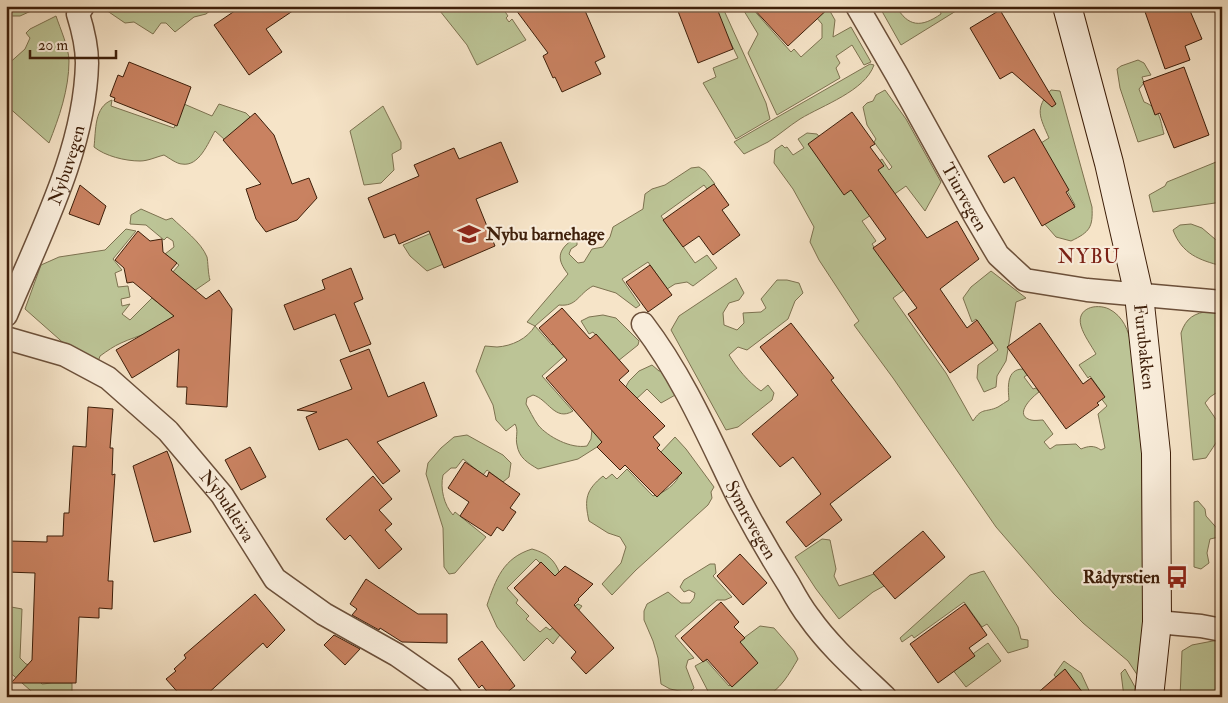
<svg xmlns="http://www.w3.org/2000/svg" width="1228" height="703" font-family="'IM FELL Double Pica',serif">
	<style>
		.green { fill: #bcc496; stroke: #7d7250 }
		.building { fill: #c98261; stroke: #3e1f0a }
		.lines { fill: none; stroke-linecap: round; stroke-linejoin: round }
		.street-casing { stroke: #6c503a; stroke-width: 25 }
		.secondary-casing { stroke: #3e1f0a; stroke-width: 30 }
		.street { stroke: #f9eddb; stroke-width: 22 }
		.secondary { stroke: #f9eddb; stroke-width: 28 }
		.labels { text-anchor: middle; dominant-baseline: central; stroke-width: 4.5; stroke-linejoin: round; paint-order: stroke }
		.street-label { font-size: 18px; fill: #3e1f0a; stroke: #f9eddb }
		.poi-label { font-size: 18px; font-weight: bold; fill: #3e1f0a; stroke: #f9eddb; text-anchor: start }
		.neighbourhood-label { font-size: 19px; letter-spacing: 1px; fill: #7a1f14; stroke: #f9eddb }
	</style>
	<rect width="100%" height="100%" fill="#f6e4c8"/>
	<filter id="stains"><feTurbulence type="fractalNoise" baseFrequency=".004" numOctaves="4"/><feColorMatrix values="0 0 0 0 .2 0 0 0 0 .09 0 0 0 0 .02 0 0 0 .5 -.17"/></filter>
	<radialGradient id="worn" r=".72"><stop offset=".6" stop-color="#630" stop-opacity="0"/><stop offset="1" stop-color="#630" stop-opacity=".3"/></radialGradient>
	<path class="green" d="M6,6H42L20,16H6Z
		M100,6H216L206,14L194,17L175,32L166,23H161L153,34L134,22L125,23Z
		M436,6H501L508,16L506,18L509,22L512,19L526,40L477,65L467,45Z
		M713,6H722L766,103L770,119L736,139L703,83L716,77L713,68L738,58Z
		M741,6H750L791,52L794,49L801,57L822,38V24L810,10L827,6L835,20L833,37L851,27L871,62L864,65L852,45L836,56L840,63L836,68L840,78L777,115L748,53L758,34Z
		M879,6H896C908,27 921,28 941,14L940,10L937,6H964L901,45Z
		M56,16C60,28 69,48 69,61C69,89 59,118 49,143L6,105V66L25,49L30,38L26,33L30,29Z
		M1138,60L1144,63L1151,75L1142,77L1144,83L1139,89L1144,102C1160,108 1160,119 1164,134L1138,142L1120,88L1117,69L1121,66Z
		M870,64L874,65C865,91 823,105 800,119C789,126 779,135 768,142C760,146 752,150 744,154L734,142Z
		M885,90L906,119L941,182L925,211L906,186L869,212L871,215L862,221L876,241L872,244L904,290L893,298L946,373L973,421C982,407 985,413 998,407C1002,405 1005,402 1009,400C1008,388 1006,369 1023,369L1027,375L1024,377L1033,389L1036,388L1039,392C1032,397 1013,415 1031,420C1035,421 1039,420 1043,420L1053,434L1044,442L1050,449L1056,445L1076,444L1081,449C1088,446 1094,445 1101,450L1105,448L1098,414L1107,406L1100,397L1103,394L1090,376L1088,378L1079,365L1096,354C1091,345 1084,336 1081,326C1076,308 1096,303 1109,309C1123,316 1129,331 1131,345L1142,454L1143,622L1138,676L1128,661L1083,623L1054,594L996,527L893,378L854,325L859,321L819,260L810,242L814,227L793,189L774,163L775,150L782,145L785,148L787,147L793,155L804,148L798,139L807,133L817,134L825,144L824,166L840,189L882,159L889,170L892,167L874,142L876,139L867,125L863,107L867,103L873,101L876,95Z
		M1051,90L1060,91L1092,207C1093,227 1090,232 1071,241L1056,237L1042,221L1058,215L1075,205L1041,143L1049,138C1040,117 1034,109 1051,90Z
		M112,100L111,106L174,128L184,104L212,116L219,104L246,113L250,117L225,140L215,131C208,143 199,167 182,164C177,164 169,158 164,155C156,157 148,161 140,161C125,161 105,156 94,147C96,130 94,107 112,100Z
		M383,106L401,142V149L392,154L394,170L381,183L364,185L350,131Z
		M1221,160L1222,202L1153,212L1149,195L1165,186L1167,182Z
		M699,167L705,171L715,184L707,189L704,185L661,216L695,263L707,255L717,268L693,286L687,282L675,284L667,289L648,262L622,279L640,305L636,308L616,293L593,286C578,294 577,307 559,305L535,326L552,345L559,339L570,351L542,376L573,411C555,422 548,399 533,395L527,398L526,404C530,411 533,418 538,425C548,437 571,449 587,446L591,439L592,429L623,392L629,381L639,371L652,365L659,371H664L677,394L661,403L647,389L632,403H641L597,447L578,459L538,469C528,463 519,458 517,445C515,437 519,431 515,424L506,431L496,420L493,405L476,371L485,346C489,346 493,347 497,347C512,346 527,339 535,326L527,322L568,274C557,260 557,251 572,240H577V245L571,249L569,254L578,263L584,262L592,249L603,247L610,237L613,227L643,209L645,194L652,189L665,185L691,168Z
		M141,209L166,220L172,218C183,229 201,242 207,257C208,261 208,274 210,280L194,291L172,273L179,265L165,254L174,247L173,241L167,237L164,240L146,225L130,224L131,215Z
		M1191,224L1202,228L1222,245V266C1199,260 1182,254 1173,230L1180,225Z
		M126,229L136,231L113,259L122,270L115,273L118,287L128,286L130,297L121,299L122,306L130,304L122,314L130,320L152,298L174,316C162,331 138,335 121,343C114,346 107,351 100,356L97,365L68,347L25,309L41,265L59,257L105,250Z
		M434,232L448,262L427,271L410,256L403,245Z
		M991,271L1026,298L1016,302L1006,361L997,376L996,387L984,392L977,378L978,365L998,350L976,319L972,322L963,298L971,287Z
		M736,278L744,293L739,300L729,303L723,313L724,325L737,330L744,323L743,313L761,312L766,308L761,299L777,280H787L799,283L803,293L795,301L788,319L747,350L738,347L729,355C737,368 748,382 761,391L768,385L774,393L772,400L738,427L726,430L671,330L679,316Z
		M1210,311L1222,316V389L1210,397L1205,403C1225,434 1227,426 1206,458L1193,460L1181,333C1186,318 1194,313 1210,311Z
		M603,315L616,318L639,341L638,345L618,361L593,332L589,334L581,321L589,317Z
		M467,435L503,455L511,463L509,477L503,482L487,470L483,475L463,459L456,468H451L443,475C440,489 444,505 453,515L455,512L486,537L455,573L449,574L444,567L443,528L426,474L428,463L441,448L454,437Z
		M675,437L686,449L714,487L711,492L712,498L708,505L636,570L612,595L602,584L621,563L626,547L620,537L608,533L589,521C584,499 586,490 603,476L606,479L612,474L617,479L627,469L653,496C664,493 677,484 680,473L660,453Z
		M1198,501L1205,509L1206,516L1222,534L1219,537L1210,539L1207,553L1209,563L1201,569L1194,567V502Z
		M822,539L830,540L836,569L834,576L839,586L874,574L884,586L873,592L839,619L816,589L795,557Z
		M532,549C547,553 555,560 560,574L556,579L536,559L507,588L518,600L516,603L529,616L526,619L540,632L546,627L550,630C560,622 567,610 578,604L582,606L553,644L547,638L524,661L497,627L487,605C496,579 503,558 532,549Z
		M710,564H715L716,573L713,576L732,597L725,600H717L675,636L694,658L688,660L686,667L694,688L689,693L670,689L661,684L658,658L653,641L644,620V611L647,604L668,592L681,603H690L694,598L695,593L689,590L684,592L680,587L684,580Z
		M984,571L1018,627L1021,639L1028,640V647L1008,653L987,624L982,627L964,602L914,638L912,635L902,642L900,638L970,575Z
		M6,606L22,609L20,658L26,664L34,666L33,675L42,684L52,683H72V697H38L6,669Z
		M760,626L774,628L794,651L798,659C790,672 780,692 763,697C754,699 722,697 711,697L695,666L706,660L729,686L755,664L737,643Z
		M1218,640L1222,650V697H1180L1182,651L1192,645Z
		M988,643L1001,661L966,687L952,669Z
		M1064,661L1081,673L1092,697H1073L1054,675Z
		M1125,669L1135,687V697H1124L1121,673Z"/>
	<path class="building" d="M242,6H300L266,29L282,52L249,75L214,25Z
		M513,6H583L605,57L595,62L601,74L562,92L555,77L553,78L543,56L548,53Z
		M676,6H716L733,49L698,63Z
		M751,6H831L788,46Z
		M1143,6H1188L1202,39L1185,46L1190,60L1165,69Z
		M1000,10L1056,104L1052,107L1012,72L1000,79L970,28Z
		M129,62L191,87L177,126L114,101L115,98L110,96L118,75L123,77Z
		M1184,67L1209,135L1174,148L1160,113L1155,115L1143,82Z
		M852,112L875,144L870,147L884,166L878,170L927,238L957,221L979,259L940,289L967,328L977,320L993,343L950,373L908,314L917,308L873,248L886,239L851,190L844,195L808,144Z
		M255,113L274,135L292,184L309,178L317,198L297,220L266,232L256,219L246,189L261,184L223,140Z
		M1034,129L1069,190L1066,192L1075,207L1042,226L1014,177L1004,183L988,156Z
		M501,142L518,182L476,199L495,246L444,268L429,231L399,244L395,234L384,238L368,198L419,176L414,165L454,148L459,159Z
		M714,184L729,205L722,210L740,235L713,255L699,236L683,247L663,220Z
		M80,185L106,206L99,225L69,214Z
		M138,231L150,241L162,239L163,252L177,263L171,270L206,299L219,290L232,309L227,407L186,404L187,387H177L179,349L132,378L116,350L174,316L133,282L127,283L124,268L115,260Z
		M650,265L672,295L648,312L626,282Z
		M351,268L363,299L354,303L371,344L350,352L335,314L294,330L284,305L325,289L322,280Z
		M562,308L590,339L596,334L629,371L619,380L665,426L653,437L660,445L657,448L682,473L657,497L625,465L620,470L597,447L602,442L546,378L567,360L539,328Z
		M791,323L834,378L831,380L891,457L830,504L842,520L806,547L786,522L821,494L793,457L780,467L752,434L798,395L760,347Z
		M1040,323L1083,384L1091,378L1105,397L1097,403L1099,405L1066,429L1007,347Z
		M369,349L388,397L424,382L437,416L377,442L400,471L383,484L347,439L319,450L306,417L317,412L297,410L352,389L340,360Z
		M88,407L113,409L110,448H113L112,475L115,474L108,581H113L112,609L99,608V618L79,617L76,683H11L32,660L35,573L7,572L9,541L47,542V536H63L64,513H69L73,446L86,447Z
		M250,447L266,477L241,490L225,460Z
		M167,451L172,464L191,532L154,542L133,466Z
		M465,462L487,477L489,472L520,494L510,508L516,512L503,531L497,527L491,536L460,516L469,502L448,488Z
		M373,476L392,499L379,510L392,524L385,530L402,549L379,569L350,535L345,540L326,519Z
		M923,531L945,557L895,599L873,573Z
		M740,554L767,583L743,605L717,576Z
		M541,562L555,576L565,566L593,584L578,599L579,600L574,605L614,648L586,674L571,658L576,652L514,588Z
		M366,579L418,614H447V643L402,642L380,628L379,630L352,615L357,609L350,604Z
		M255,594L285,630L267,648L263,643L204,697H182L166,679L176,671L174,669L186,658L184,655Z
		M721,602L739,622L734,627L745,638L740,642L758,663L732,687L707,659L703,662L681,638Z
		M965,604L987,635L969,648L975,656L938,683L910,644Z
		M334,635L360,649L345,665L324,645Z
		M482,641L515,686L501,697H491L482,685L479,688L458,659Z
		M1065,669L1086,697H1033Z"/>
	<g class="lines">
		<defs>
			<g id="street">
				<path id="s1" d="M857,6L897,75L975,216L998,255L1025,280L1087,290L1222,302"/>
				<path id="s2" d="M6,315C39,236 85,150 87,63C87,46 83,30 78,14L83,6"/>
				<path id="s3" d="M643,324C682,375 708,435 736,493C752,524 770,555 789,585C795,596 801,607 809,617C830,647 859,672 885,697"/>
				<path id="s4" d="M6,338L65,355L108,378L168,431L222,495L275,579L324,614L397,655L443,687L451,697"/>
				<path d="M1157,622L1201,626L1222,630"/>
			</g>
			<g id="secondary">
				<path id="s5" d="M1067,6L1109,163L1139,295L1156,453L1157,622L1149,697"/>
			</g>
		</defs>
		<use href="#street" class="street-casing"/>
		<use href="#secondary" class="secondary-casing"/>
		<use href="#street" class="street"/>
		<use href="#secondary" class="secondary"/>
	</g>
	<defs>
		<symbol id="school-bare" viewBox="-9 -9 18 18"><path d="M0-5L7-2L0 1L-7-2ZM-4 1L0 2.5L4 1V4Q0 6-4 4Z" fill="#8f2418" stroke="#f9eddb" stroke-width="2.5" paint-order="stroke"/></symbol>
		<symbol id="bus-bare" viewBox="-9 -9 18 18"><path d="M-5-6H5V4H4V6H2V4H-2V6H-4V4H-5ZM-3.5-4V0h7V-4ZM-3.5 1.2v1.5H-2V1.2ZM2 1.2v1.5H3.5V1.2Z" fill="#8f2418" stroke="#f9eddb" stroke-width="2.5" paint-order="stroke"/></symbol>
	</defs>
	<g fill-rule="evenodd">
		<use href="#school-bare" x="453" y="218" width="32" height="32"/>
		<use href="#bus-bare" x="1161" y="561" width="32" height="32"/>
	</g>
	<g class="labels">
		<g class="street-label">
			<text stroke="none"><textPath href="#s2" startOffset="162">Nybuvegen</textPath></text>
			<text stroke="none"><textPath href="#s1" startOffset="219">Tiurvegen</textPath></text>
			<text stroke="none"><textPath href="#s5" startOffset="350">Furubakken</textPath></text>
			<text stroke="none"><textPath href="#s4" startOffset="286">Nybukleiva</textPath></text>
			<text stroke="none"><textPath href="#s3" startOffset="224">Symrevegen</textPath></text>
		</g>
		<g class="poi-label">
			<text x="486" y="234">Nybu barnehage</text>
			<text x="1160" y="577" text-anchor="end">Rådyrstien</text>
		</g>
		<g class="neighbourhood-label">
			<text x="1089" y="257">NYBU</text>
		</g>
	</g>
	<rect width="1228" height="703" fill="none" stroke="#f6e4c8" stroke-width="25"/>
	<rect x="8" y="8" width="1213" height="688" fill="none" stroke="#3e1f0a" stroke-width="2.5"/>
	<rect x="12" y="12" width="1203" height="678" fill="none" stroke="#3e1f0a"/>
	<path d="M30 50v8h86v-8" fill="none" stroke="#3e1f0a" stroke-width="2.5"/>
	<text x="38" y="50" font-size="15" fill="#3e1f0a" stroke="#f9eddb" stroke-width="4" paint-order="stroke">20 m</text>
	<rect width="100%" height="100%" filter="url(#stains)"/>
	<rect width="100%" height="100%" fill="url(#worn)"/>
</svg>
